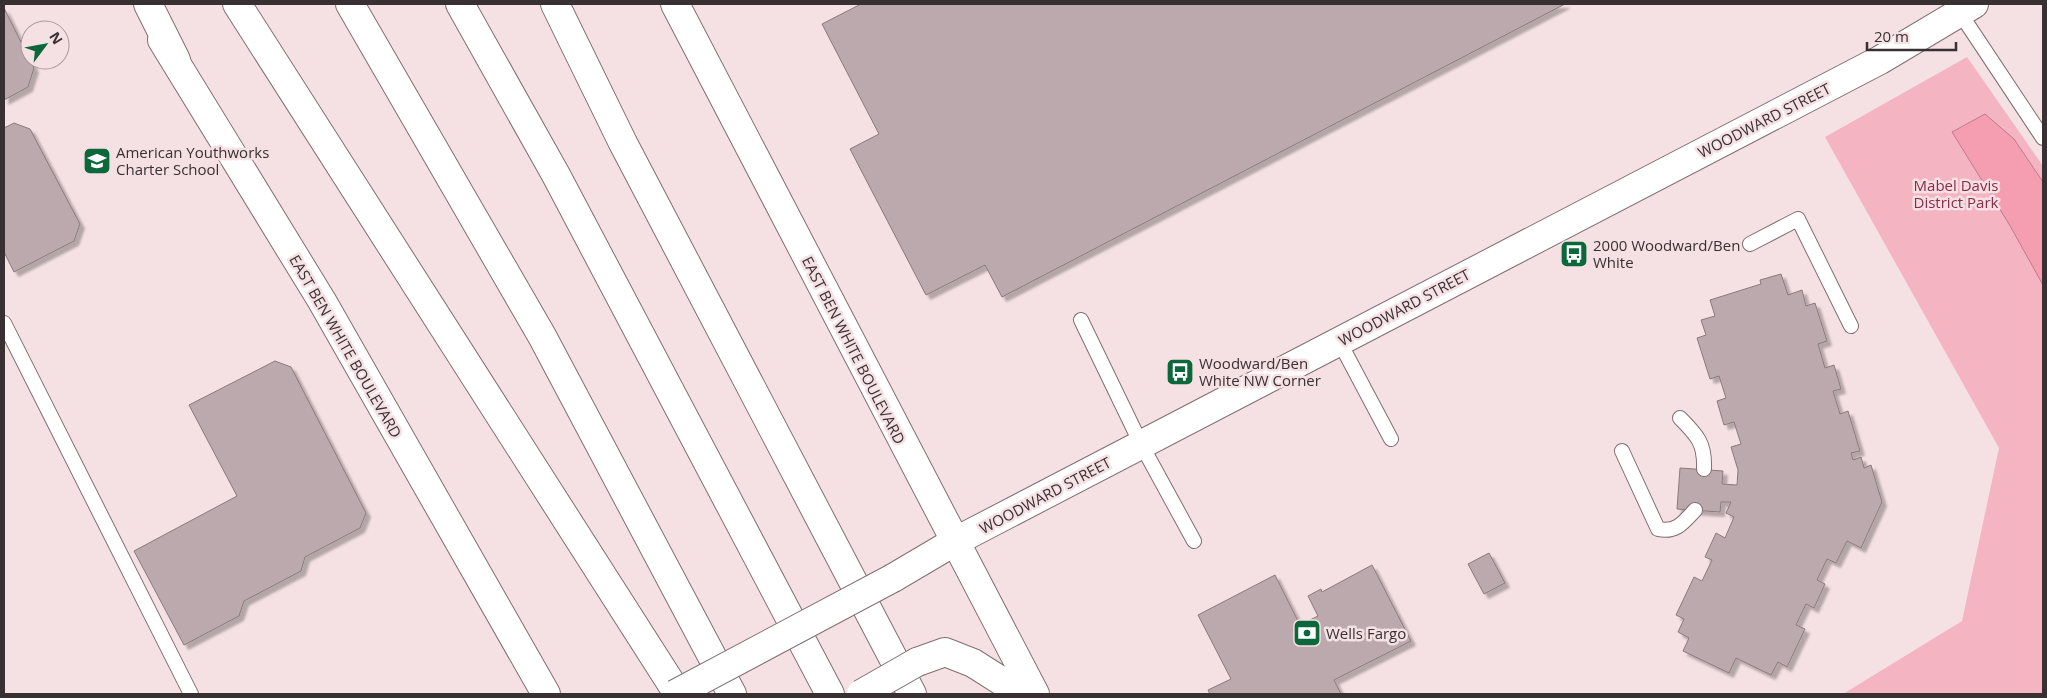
<svg xmlns="http://www.w3.org/2000/svg" width="2047" height="698" font-family="'Open Sans',sans-serif">
	<style>
		.green { fill: #f5b4c2 }
		.water { fill: #f59db1; stroke: #bc7c8b }
		.building { fill: #bca9ad; stroke: #8a797c; filter: url(#shadow) }
		.lines { fill: none; stroke-linecap: round; stroke-linejoin: round }
		.service-casing { stroke: #806f72; stroke-width: 16 }
		.tertiary-casing { stroke: #806f72; stroke-width: 30 }
		.secondary-casing { stroke: #806f72; stroke-width: 30 }
		.motorway-casing { stroke: #806f72; stroke-width: 30 }
		.service { stroke: #fff; stroke-width: 14 }
		.tertiary { stroke: #fff; stroke-width: 28 }
		.secondary { stroke: #fff; stroke-width: 28 }
		.motorway { stroke: #fff; stroke-width: 28 }
		.tertiary-bridge-casing { stroke: #806f72; stroke-width: 30; stroke-linecap: butt }
		.secondary-bridge-casing { stroke: #806f72; stroke-width: 30; stroke-linecap: butt }
		.tertiary-bridge { stroke: #fff; stroke-width: 28 }
		.secondary-bridge { stroke: #fff; stroke-width: 28 }
		.labels { text-anchor: middle; dominant-baseline: central; stroke-width: 5; stroke-linejoin: round; paint-order: stroke }
		.street-label { font-size: 15px; fill: #383032; stroke: #f5e1e4 }
		.poi-label { font-size: 15px; fill: #383032; stroke: #f5e1e4; text-anchor: start }
		.park-label { font-size: 15px; fill: #8d294a; stroke: #f5e1e4 }
	</style>
	<defs>
		<filter id="shadow"><feDropShadow dx="4.5" dy="4.5" stdDeviation="1" flood-color="#0004"/></filter>
	</defs>
	<rect width="100%" height="100%" fill="#f5e1e4"/>
	<path class="green" d="M1967,57L2043,166V694H1843L1962,621L1999,448L1825,137Z"/>
	<path class="water" d="M1985,114L2014,139L2043,182V285L2009,224L1952,132Z"/>
	<path class="building" d="M861,4H1565L1002,297L985,265L926,295L850,149L879,134L822,24Z
		M4,8L34,68L28,87L4,100Z
		M14,123L30,129L80,224L74,241L14,272L4,252V128Z
		M1781,274L1788,295L1802,290L1806,306L1815,303L1827,341L1818,344L1825,368L1834,365L1841,389L1833,391L1840,414L1848,411L1860,451L1851,453L1853,460L1861,457L1864,468L1871,465L1882,502L1861,548L1847,541L1836,563L1827,559L1817,580L1825,584L1814,608L1806,604L1796,625L1805,629L1787,667L1778,662L1771,675L1736,658L1729,673L1683,651L1689,638L1678,632L1684,619L1676,615L1694,577L1702,581L1712,560L1705,557L1716,533L1725,538L1734,517L1726,513L1731,502H1721L1720,512L1677,509L1680,468L1723,471L1722,484L1737,485L1738,470L1731,447L1741,444L1734,422L1724,425L1717,401L1726,398L1719,376L1710,379L1697,338L1706,335L1701,320L1715,316L1710,300L1761,284L1760,280Z
		M275,361L291,367L366,513L360,528L305,557L301,571L244,601L239,616L184,645L134,551L237,496L189,405Z
		M1489,553L1505,583L1484,594L1468,564Z
		M1372,565L1411,641L1334,680L1341,694H1210L1208,690L1231,679L1198,615L1275,575L1300,625L1318,616L1308,596L1321,589L1322,592Z"/>
	<g class="lines">
		<defs>
			<path id="service" d="M1960,13L2043,138
				M1750,244L1798,219L1851,326
				M1081,320L1141,444L1194,541
				M4,323L191,694
				M1339,341L1391,439
				M1680,418C1698,436 1705,444 1704,469
				M1622,451L1658,529C1676,533 1683,523 1695,510"/>
			<path id="tertiary" d="M893,578L954,542L1880,60L1974,4"/>
			<path id="secondary" d="M675,4L1035,694
				M162,40L322,301L546,694
				M917,662L945,652L973,663L1022,694"/>
			<path id="motorway" d="M148,4L176,60
				M237,4L678,694
				M350,4L542,336L732,694
				M460,4L556,175L830,694
				M555,4L623,143L912,694"/>
		</defs>
		<use href="#service" class="service-casing"/>
		<use href="#tertiary" class="tertiary-casing"/>
		<use href="#secondary" class="secondary-casing"/>
		<use href="#motorway" class="motorway-casing"/>
		<use href="#service" class="service"/>
		<use href="#tertiary" class="tertiary"/>
		<use href="#secondary" class="secondary"/>
		<use href="#motorway" class="motorway"/>
		<defs>
			<path id="tertiary-bridge" d="M675,694L893,578"/>
			<path id="secondary-bridge" d="M861,694L917,662"/>
		</defs>
		<use href="#tertiary-bridge" class="tertiary-bridge-casing"/>
		<use href="#secondary-bridge" class="secondary-bridge-casing"/>
		<use href="#tertiary-bridge" class="tertiary-bridge"/>
		<use href="#secondary-bridge" class="secondary-bridge"/>
	</g>
	<defs>
		<symbol id="school-square" viewBox="-11 -11 22 22"><rect x="-9" y="-9" width="18" height="18" rx="4" fill="#0c683b" stroke="#f5e1e4"/><path d="M0-5L7-2L0 1L-7-2ZM-4 1L0 2.5L4 1V4Q0 6-4 4Z" fill="#fff"/></symbol>
		<symbol id="bus-square" viewBox="-11 -11 22 22"><rect x="-9" y="-9" width="18" height="18" rx="4" fill="#0c683b" stroke="#f5e1e4"/><path d="M-5-6H5V4H4V6H2V4H-2V6H-4V4H-5ZM-3.5-4V0h7V-4ZM-3.5 1.2v1.5H-2V1.2ZM2 1.2v1.5H3.5V1.2Z" fill="#fff"/></symbol>
		<symbol id="bank-square" viewBox="-11 -11 22 22"><rect x="-9" y="-9" width="18" height="18" rx="4" fill="#0c683b" stroke="#f5e1e4"/><path d="M-6-4H6V4H-6ZM0-2.3a2.3 2.3 0 1 0 0 4.6a2.3 2.3 0 1 0 0-4.6Z" fill="#fff"/></symbol>
	</defs>
	<g fill-rule="evenodd">
		<use href="#school-square" x="81" y="145" width="32" height="32"/>
		<use href="#bus-square" x="1558" y="238" width="32" height="32"/>
		<use href="#bus-square" x="1164" y="356" width="32" height="32"/>
		<use href="#bank-square" x="1291" y="617" width="32" height="32"/>
	</g>
	<g class="labels">
		<g class="street-label">
			<text transform="translate(1764 120) rotate(-27)">WOODWARD STREET</text>
			<text transform="translate(1404 307) rotate(-28)">WOODWARD STREET</text>
			<text transform="translate(346 346) rotate(60)">EAST BEN WHITE BOULEVARD</text>
			<text transform="translate(854 350) rotate(63)">EAST BEN WHITE BOULEVARD</text>
			<text transform="translate(1045 495) rotate(-28)">WOODWARD STREET</text>
		</g>
		<g class="poi-label">
			<text x="116" y="152">American Youthworks<tspan x="116" dy="17">Charter School</tspan></text>
			<text x="1593" y="245">2000 Woodward/Ben<tspan x="1593" dy="17">White</tspan></text>
			<text x="1199" y="363">Woodward/Ben<tspan x="1199" dy="17">White NW Corner</tspan></text>
			<text x="1326" y="633">Wells Fargo</text>
		</g>
		<g class="park-label">
			<text x="1956" y="185">Mabel Davis<tspan x="1956" dy="17">District Park</tspan></text>
		</g>
	</g>
	<rect width="2047" height="698" fill="none" stroke="#383032" stroke-width="10"/>
	<g transform="translate(45 45) rotate(58)"><circle r="24" fill="#f5e1e4" stroke="#a99a9d"/>
	<path d="M0-4L9 19L0 12L-9 19Z" fill="#0c683b"/>
	<text y="-8" font-size="14" font-weight="bold" text-anchor="middle" fill="#383032">N</text>
	</g>
	<path d="M1867 42v8h89v-8" fill="none" stroke="#383032" stroke-width="2.5"/>
	<text x="1874" y="42" font-size="15" fill="#383032" stroke="#f5e1e4" stroke-width="4" paint-order="stroke">20 m</text>
</svg>
